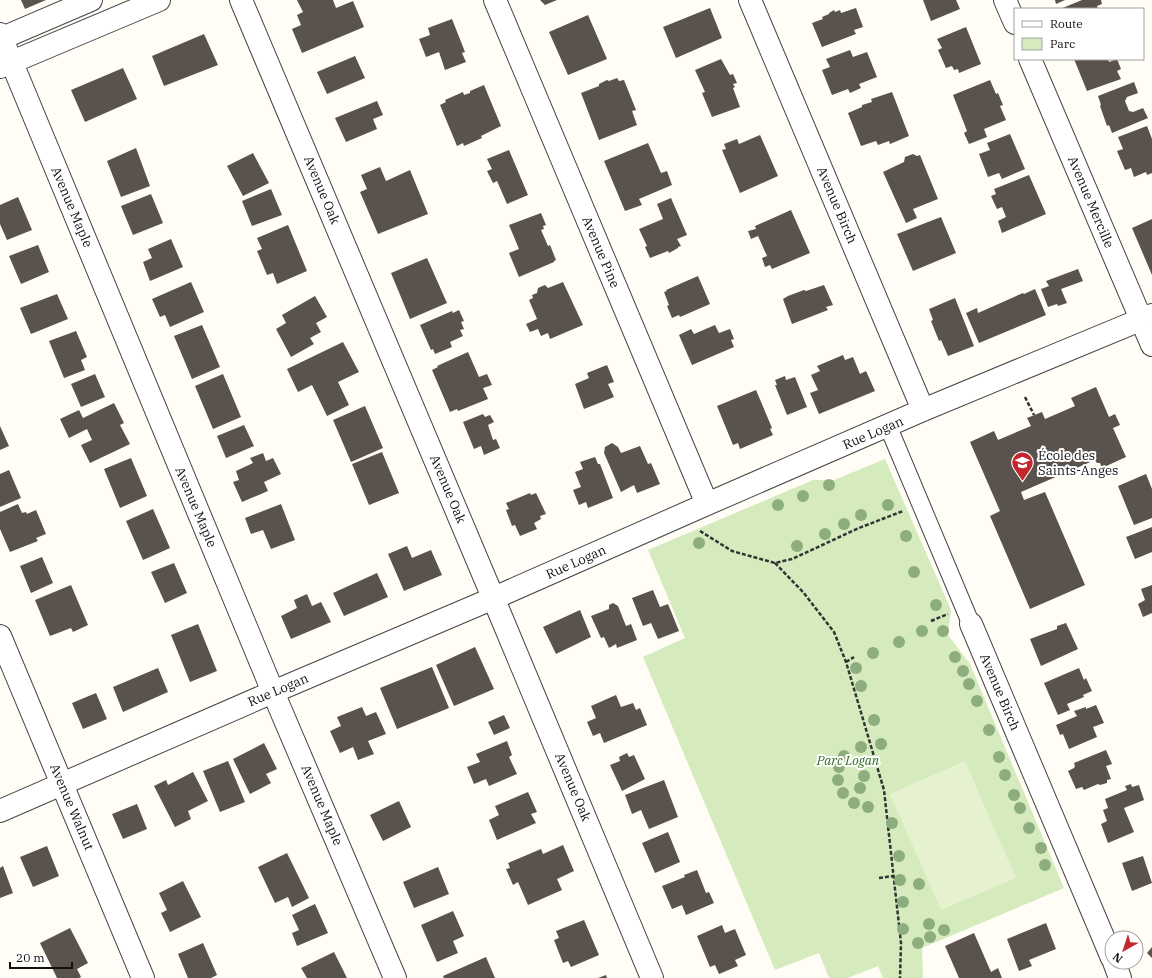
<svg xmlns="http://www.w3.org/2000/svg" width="1152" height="978" font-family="'IBM Plex Serif',serif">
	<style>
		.green { fill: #d5ebbd }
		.pitch { fill: #e6f2cf }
		.building { fill: #5a524d }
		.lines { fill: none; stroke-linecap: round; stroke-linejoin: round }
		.pedestrian-casing { stroke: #444; stroke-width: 19 }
		.minor-casing { stroke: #444; stroke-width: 24 }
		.tertiary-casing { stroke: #444; stroke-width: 24 }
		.path { stroke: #333; stroke-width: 2.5; stroke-dasharray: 4 2; stroke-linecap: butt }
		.pedestrian { stroke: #fff; stroke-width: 17 }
		.minor { stroke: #fff; stroke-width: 22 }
		.tertiary { stroke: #fff; stroke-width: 22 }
		.tree { fill: #8dad7f }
		.labels { text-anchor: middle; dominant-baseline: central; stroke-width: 4; stroke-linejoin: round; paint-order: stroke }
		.street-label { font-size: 13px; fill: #111; stroke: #fff }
		.poi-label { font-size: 13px; fill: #111; stroke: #fff; text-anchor: start }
		.park-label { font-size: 13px; font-style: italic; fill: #2f6b1f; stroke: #fff }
	</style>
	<rect width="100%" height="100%" fill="#fffdf5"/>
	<path class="green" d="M885,459L951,610L948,635L970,664L1064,888L922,948L923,978H883L878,966L848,978H829L819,953L775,970L643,657L685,638L648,550L813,480H834Z"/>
	<path class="pitch" d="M965,761L1016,878L941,910L890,794Z"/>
	<path class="building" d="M21,0H46L25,9Z
		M297,0H333L336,8L353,1L364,27L302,53L292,29L301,25L297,15L303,12Z
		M540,0H557L545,5Z
		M923,0H956L960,9L931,21Z
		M1055,0H1065L1056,4Z
		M1082,0H1101L1102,4L1097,6L1098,9H1060Z
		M710,8L722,38L676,58L663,27Z
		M856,8L863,27L854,30L856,34L822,47L812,23L823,19L822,17L829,14V13L834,10L835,12L840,10L841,13Z
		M588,15L607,59L568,75L549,32Z
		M452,19L465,52L462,53L466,62L445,70L439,52L426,57L419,39L430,35L428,28Z
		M966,27L981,64L959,73L958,69L954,70L952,66L946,68L938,50L942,48L937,39Z
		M204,34L218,65L164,86L152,56Z
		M850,50L853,57L867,52L877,77L859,84L861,88L850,93L848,89L832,95L822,70L830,67L826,59Z
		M355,56L365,78L327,94L317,72Z
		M721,59L730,75L733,74L737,83L733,84L735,87L733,88L740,107L712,117L702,93L705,92L695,70Z
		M1074,59H1108L1109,62L1117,59L1121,69L1117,71L1121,79L1087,91Z
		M123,68L137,99L85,122L71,90Z
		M617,78L619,81L624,80L636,110L632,111L637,125L599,140L581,93L599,86V84L607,80L609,81Z
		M990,80L996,94L998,93L1003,105L1000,106L1006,120L984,129L987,137L969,144L964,133L967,131L953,95Z
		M1134,82L1138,93L1127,97L1125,101L1129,111L1133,112L1143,108L1148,118L1112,133L1109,125L1107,126L1100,106L1101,105L1098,96Z
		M484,85L501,126L481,136L482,138L464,146L463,143L457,146L440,105L446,102L445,100L463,92L464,95L470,93V91Z
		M892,92L909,136L890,144L889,141L878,145L876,141L861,146L848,113L862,107V105L872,102L871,99Z
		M377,101L383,115L373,119L377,129L346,142L335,118Z
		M1147,126L1152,139V173L1147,175L1146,172L1134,177L1131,168L1125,170L1117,151L1123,149L1118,137Z
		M1010,134L1025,169L1002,179L999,173L988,177L979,154L990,150L987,143Z
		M760,135L778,176L740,193L722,150L726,149L724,144L737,139L739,144Z
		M648,143L661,173L667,171L672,185L639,199L642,205L625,211L604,161Z
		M136,148L150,186L121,197L107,161Z
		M509,150L528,195L507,204L497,181L493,183L487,171L492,169L487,159Z
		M253,153L269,183L243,196L227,166Z
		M913,154L917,156L920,155L938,199L913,209L917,218L906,223L883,172L904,162L905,157Z
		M380,167L386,181L410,170L428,214L378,234L360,192L367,189L361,175Z
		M1029,175L1046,214L1002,233L998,221L1006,217L1002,207L997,209L991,196L996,194L994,189Z
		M271,189L282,215L252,226L242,201Z
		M151,194L163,223L133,235L121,206Z
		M18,197L32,230L7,240L0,224V205Z
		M671,198L687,235L677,239L681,246L678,247V248L669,253L668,251L650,258L645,247L647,246L639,229L663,219L657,204Z
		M791,210L810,253L772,269L770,265L765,267L762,258L767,256L758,236L751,239L748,231L756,229L755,226Z
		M541,213L546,225L543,226L544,229L541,230L548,246L550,245L556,260L554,261V262L519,277L509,253L519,249L509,225Z
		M941,217L956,253L913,271L897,234Z
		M1152,219V275L1132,228Z
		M288,225L307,271L277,284L273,273L267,275L257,251L262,249L257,238Z
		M171,239L183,267L150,281L143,262L152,258L148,249Z
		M38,245L49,272L21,284L9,256Z
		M427,258L447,303L410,319L391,273Z
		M1078,269L1083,281L1061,289L1067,303L1058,306L1057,304L1048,307L1041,289L1049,286L1046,281Z
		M698,276L710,304L680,317L679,315L672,318L667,306L669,305L664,292L667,291L666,290Z
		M191,282L204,312L170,327L165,315L160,317L152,299Z
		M563,282L583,325L550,339L548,333L541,336L538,329L530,332L526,324L537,319L529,300L533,298L532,295L537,293L538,288L545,285L548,288Z
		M824,285L833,305L826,307L828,310L792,324L783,299L788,296L804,290L806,291Z
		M1035,289L1046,315L979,343L966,313L977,308L978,313L1023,293L1024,294Z
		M57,294L68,319L31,334L20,308Z
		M315,296L327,317L316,323L321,332L310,338L314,344L291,357L276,329L286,323L282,315Z
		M955,298L974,346L948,356L941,340L939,341L931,321L933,320L929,309Z
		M459,310L464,321L461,322L464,329L460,330L463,336L450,342L452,347L435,354L433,349L431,350L420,325L452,311L453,313Z
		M202,325L220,367L192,379L174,336Z
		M715,325L719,333L730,329L734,339L731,340L734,347L692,365L679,335L691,329L694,334Z
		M76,331L87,357L81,360L85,370L64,378L49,341Z
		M343,342L359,372L338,382L349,405L327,416L312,385L298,392L287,369Z
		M468,352L479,377L487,374L492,385L483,388L488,399L458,411L457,409L450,412L432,370L438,367L437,366Z
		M843,355L845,360L853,357L860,374L866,371L875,391L819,414L810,393L818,390L811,375L820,371L817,366Z
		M607,365L614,382L608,384L614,397L584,409L575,384L589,378L587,373Z
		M95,374L105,397L81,407L71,384Z
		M223,374L241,417L213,429L195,386Z
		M785,376L786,380L795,377L807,407L787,415L775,385H777L775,380Z
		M1096,387L1109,417L1115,414L1120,425L1113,428L1126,457L1102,468L1100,463H1097L1095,460L1021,492L1024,500L1045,492L1085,585L1030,609L990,516L1000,511L970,442L994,431L998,440L1031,426L1027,418L1042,412L1045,419L1075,406L1071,398Z
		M756,390L772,428L770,429L773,435L740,449L738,443L733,445L717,406Z
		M114,403L124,423L120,425L130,444L90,463L81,445L92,440L87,429L69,438L60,419L79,410L83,418Z
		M365,406L383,448L351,462L333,420Z
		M483,414L485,417L490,415L494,422L488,425L493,440L496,439L500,448L484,455L481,446L474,449L463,422Z
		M244,425L254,446L226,458L217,436Z
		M0,426L9,446L0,450Z
		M612,443L618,447L621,453L640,446L648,464L651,463L660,484L637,493L634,485L621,492L604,453L605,447Z
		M382,452L399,493L369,505L352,464Z
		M263,453L266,461L273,458L281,474L264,482L268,491L242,502L233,482L239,480L236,471L253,463L250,458Z
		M595,457L598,464H600L613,498L588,508L586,502L579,505L573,490L581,487L575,472L583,469L580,462Z
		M131,458L147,496L120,508L104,469Z
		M9,470L21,498L0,507V474Z
		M1146,474L1152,489V518L1134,525L1118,486Z
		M530,493L531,495L536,493L546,514L540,516L541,519L534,523L537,529L520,536L515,525L512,526L506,510L509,509L506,503Z
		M18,504L22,513L26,512L27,514L36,510L46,534L36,538L38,541L10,552L0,529V512Z
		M281,504L295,540L271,549L263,530L251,534L245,518Z
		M153,509L170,548L143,560L126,521Z
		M1152,527V552L1135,559L1126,537Z
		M407,546L412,558L431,550L442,575L404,591L388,554Z
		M42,557L53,583L31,593L20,566Z
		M174,563L187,593L165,603L151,572Z
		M377,573L388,597L344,616L333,593Z
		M71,585L88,625L73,632L71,628L50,636L35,600Z
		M1152,585V613L1143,617L1138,604L1145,600L1141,589Z
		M653,590L660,607L668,604L679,631L658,639L651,623L643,626L632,598Z
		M307,594L312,606L321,602L331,622L291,639L281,616L297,608L294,600Z
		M613,603L618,606L626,626L631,624L637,640L617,648L616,644L609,648L604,637L601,638L591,616L609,609V605Z
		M580,610L591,637L556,654L543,627Z
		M1066,623L1078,649L1041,666L1030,639L1057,629V626Z
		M198,624L217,671L190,682L171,635Z
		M475,647L494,689L454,706L436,665Z
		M432,667L449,708L397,729L380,688Z
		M158,668L168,692L123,712L113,687Z
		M1079,668L1084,680L1086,678L1092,691L1083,695L1084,697L1067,704L1070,710L1058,715L1044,683Z
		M96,693L107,719L83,729L72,703Z
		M616,695L621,707L633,703L636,710L640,708L647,725L604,743L600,733L593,736L587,722L596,718L591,706Z
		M1096,705L1104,723L1093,727L1097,737L1069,749L1063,734L1060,735L1056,725L1077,716L1074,711L1086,707V709Z
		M362,707L366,716L376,712L386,734L368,741L374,754L358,760L353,747L340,753L330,731L341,726L337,717Z
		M504,715L510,728L494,735L488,722Z
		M507,741L512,755L509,757L517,774L489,786L486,779L474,784L467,767L480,762L476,754Z
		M264,743L277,769L266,774L271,783L250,794L233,759Z
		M1106,750L1112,764L1106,766L1111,779L1107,780V783L1100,785L1098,784L1084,790L1082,787L1076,789L1068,771L1074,768L1075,766L1074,763Z
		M627,753L629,757L634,755L645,779L622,791L610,765L620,761L619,757Z
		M228,761L245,802L220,812L203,771Z
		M193,772L208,801L188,811L191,819L175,827L154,786L166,780L168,785Z
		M664,780L678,817L649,829L641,810L632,814L625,795Z
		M1131,784L1132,787L1139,785L1144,800L1124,808L1134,832L1108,843L1101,824L1107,821L1103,810L1108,808L1105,799L1127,790L1125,786Z
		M528,792L537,812L531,814L536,823L497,840L489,820L499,815L495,806Z
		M399,801L411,827L383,841L370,815Z
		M137,804L147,829L123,839L112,814Z
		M668,832L680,862L655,873L642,843Z
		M563,845L574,871L557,879L562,890L528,905L518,882L513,885L506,869L510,868L508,863L541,849L543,854Z
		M47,846L59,876L33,887L20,857Z
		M287,853L309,898L292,907L288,897L275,903L258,867Z
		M1143,856L1152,883L1132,891L1122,863Z
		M3,866L13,893L0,898V868Z
		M438,867L449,894L414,908L403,882Z
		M697,870L706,893L709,892L714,903L686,915L682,905L672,909L662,886L685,877L684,875Z
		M183,881L201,917L170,932L161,913L167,910L159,893Z
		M315,904L328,933L297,946L292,933L299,930L292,915Z
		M453,911L464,936L453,941L458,953L437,962L421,925Z
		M584,920L599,955L571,967L568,961L563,963L554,940L559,938L556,931Z
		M1046,923L1056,949L1029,960L1032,966L1019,971L1007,939Z
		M722,925L725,933L735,929L746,955L735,960L738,966L719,974L715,965L710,967L697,936Z
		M70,928L88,963L77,969L81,977L79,978H57L40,943Z
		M974,933L991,972L998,968L1002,978H959L945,946Z
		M203,943L217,975L211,978H188L178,954Z
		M1152,947V958L1147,953Z
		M334,952L347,978H307L301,968Z
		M486,957L495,978H444L443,976Z
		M606,975L607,978H598Z"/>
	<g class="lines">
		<defs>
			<path id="pedestrian" d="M888,426L971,624"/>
			<path id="minor" d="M241,0L500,614L652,978
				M495,0L707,504
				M750,0L923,410
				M1005,0L1015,23
				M0,34L273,692L395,978
				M1030,59L1152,345
				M971,624L1112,958
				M0,636L143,978
				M0,811L273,692L494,598L707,504L923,410L1152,315
				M1114,962L1120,978"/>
			<path id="tertiary" d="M0,39L91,0
				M0,67L159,0"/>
		</defs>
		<use href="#pedestrian" class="pedestrian-casing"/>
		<use href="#minor" class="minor-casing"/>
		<use href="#tertiary" class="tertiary-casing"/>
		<path class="path" d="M1025,397L1034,415
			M700,531L732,551L775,563L792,559L859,528L903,511
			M775,563L803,592L834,632L846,662L884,790L901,943L900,978
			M931,621L948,614
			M846,662L854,657
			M879,878L893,876"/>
		<use href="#pedestrian" class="pedestrian"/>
		<use href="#minor" class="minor"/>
		<use href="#tertiary" class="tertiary"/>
	</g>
	<g class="tree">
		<circle cx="829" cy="485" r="6"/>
		<circle cx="803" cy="496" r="6"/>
		<circle cx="778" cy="505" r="6"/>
		<circle cx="888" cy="505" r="6"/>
		<circle cx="861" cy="515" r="6"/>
		<circle cx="844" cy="524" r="6"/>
		<circle cx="825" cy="534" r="6"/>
		<circle cx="906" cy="536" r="6"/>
		<circle cx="699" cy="543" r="6"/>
		<circle cx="797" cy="546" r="6"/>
		<circle cx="914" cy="572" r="6"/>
		<circle cx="936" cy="605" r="6"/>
		<circle cx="922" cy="631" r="6"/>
		<circle cx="943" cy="631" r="6"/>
		<circle cx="899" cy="642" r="6"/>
		<circle cx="873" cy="653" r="6"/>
		<circle cx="955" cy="657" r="6"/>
		<circle cx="856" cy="668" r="6"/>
		<circle cx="963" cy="671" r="6"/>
		<circle cx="969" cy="684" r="6"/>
		<circle cx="861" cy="686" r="6"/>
		<circle cx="977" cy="701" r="6"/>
		<circle cx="874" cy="720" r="6"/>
		<circle cx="989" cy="730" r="6"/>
		<circle cx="881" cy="744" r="6"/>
		<circle cx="861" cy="747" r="6"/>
		<circle cx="844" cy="756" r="6"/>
		<circle cx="999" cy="757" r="6"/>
		<circle cx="839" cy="767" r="6"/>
		<circle cx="1005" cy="775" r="6"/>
		<circle cx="864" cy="776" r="6"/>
		<circle cx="838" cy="780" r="6"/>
		<circle cx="860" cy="788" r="6"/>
		<circle cx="843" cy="793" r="6"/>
		<circle cx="1014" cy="795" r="6"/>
		<circle cx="854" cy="803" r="6"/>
		<circle cx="868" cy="807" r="6"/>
		<circle cx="1020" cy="808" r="6"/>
		<circle cx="892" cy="823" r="6"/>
		<circle cx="1029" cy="828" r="6"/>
		<circle cx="1041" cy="848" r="6"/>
		<circle cx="899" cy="856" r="6"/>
		<circle cx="1045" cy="865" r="6"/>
		<circle cx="900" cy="880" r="6"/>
		<circle cx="919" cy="884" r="6"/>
		<circle cx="903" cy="902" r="6"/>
		<circle cx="929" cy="924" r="6"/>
		<circle cx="903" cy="929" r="6"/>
		<circle cx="944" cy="930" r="6"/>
		<circle cx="930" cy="937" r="6"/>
		<circle cx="918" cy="943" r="6"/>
	</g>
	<defs>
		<symbol id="school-pin" viewBox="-11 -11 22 30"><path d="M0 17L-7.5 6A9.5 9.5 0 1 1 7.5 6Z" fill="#c4262e" stroke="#fff"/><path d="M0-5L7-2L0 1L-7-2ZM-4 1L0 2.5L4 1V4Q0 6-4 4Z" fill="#fff"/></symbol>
	</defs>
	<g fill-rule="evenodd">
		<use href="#school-pin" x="1010" y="450" width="25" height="34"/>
	</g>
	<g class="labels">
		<g class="street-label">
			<text transform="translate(322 190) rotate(67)">Avenue Oak</text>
			<text transform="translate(1091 202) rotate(67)">Avenue Mercille</text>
			<text transform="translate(837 205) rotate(67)">Avenue Birch</text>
			<text transform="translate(72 207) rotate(67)">Avenue Maple</text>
			<text transform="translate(601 252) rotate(67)">Avenue Pine</text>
			<text transform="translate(873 433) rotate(-23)">Rue Logan</text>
			<text transform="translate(448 489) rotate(67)">Avenue Oak</text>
			<text transform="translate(196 507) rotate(67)">Avenue Maple</text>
			<text transform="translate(576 562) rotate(-24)">Rue Logan</text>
			<text transform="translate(278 690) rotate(-23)">Rue Logan</text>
			<text transform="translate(1000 692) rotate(67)">Avenue Birch</text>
			<text transform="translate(573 787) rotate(67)">Avenue Oak</text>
			<text transform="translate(322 805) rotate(67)">Avenue Maple</text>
			<text transform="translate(72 807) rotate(67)">Avenue Walnut</text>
		</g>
		<g class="poi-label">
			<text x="1038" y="455">École des<tspan x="1038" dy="15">Saints-Anges</tspan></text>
		</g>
		<g class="park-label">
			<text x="848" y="760">Parc Logan</text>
		</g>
	</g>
	<rect x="1014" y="8" width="130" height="52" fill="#ffffff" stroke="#a0a0a0"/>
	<rect x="1022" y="21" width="20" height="6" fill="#ffffff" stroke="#a0a0a0"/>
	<text x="1050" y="28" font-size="12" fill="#111111">Route</text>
	<rect x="1022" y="38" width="20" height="12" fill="#d5ebbd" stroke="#a0a0a0"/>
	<text x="1050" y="48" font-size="12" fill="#111111">Parc</text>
	<g transform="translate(1124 950) rotate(219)"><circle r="19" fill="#ffffff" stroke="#a0a0a0"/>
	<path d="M0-3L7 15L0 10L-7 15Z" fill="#c4262e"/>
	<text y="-6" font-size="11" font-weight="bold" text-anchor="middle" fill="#111111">N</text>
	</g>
	<path d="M10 962v6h62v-6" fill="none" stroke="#111111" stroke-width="2"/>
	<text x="16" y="962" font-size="12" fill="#111111" stroke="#ffffff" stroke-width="3" paint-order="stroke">20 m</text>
</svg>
